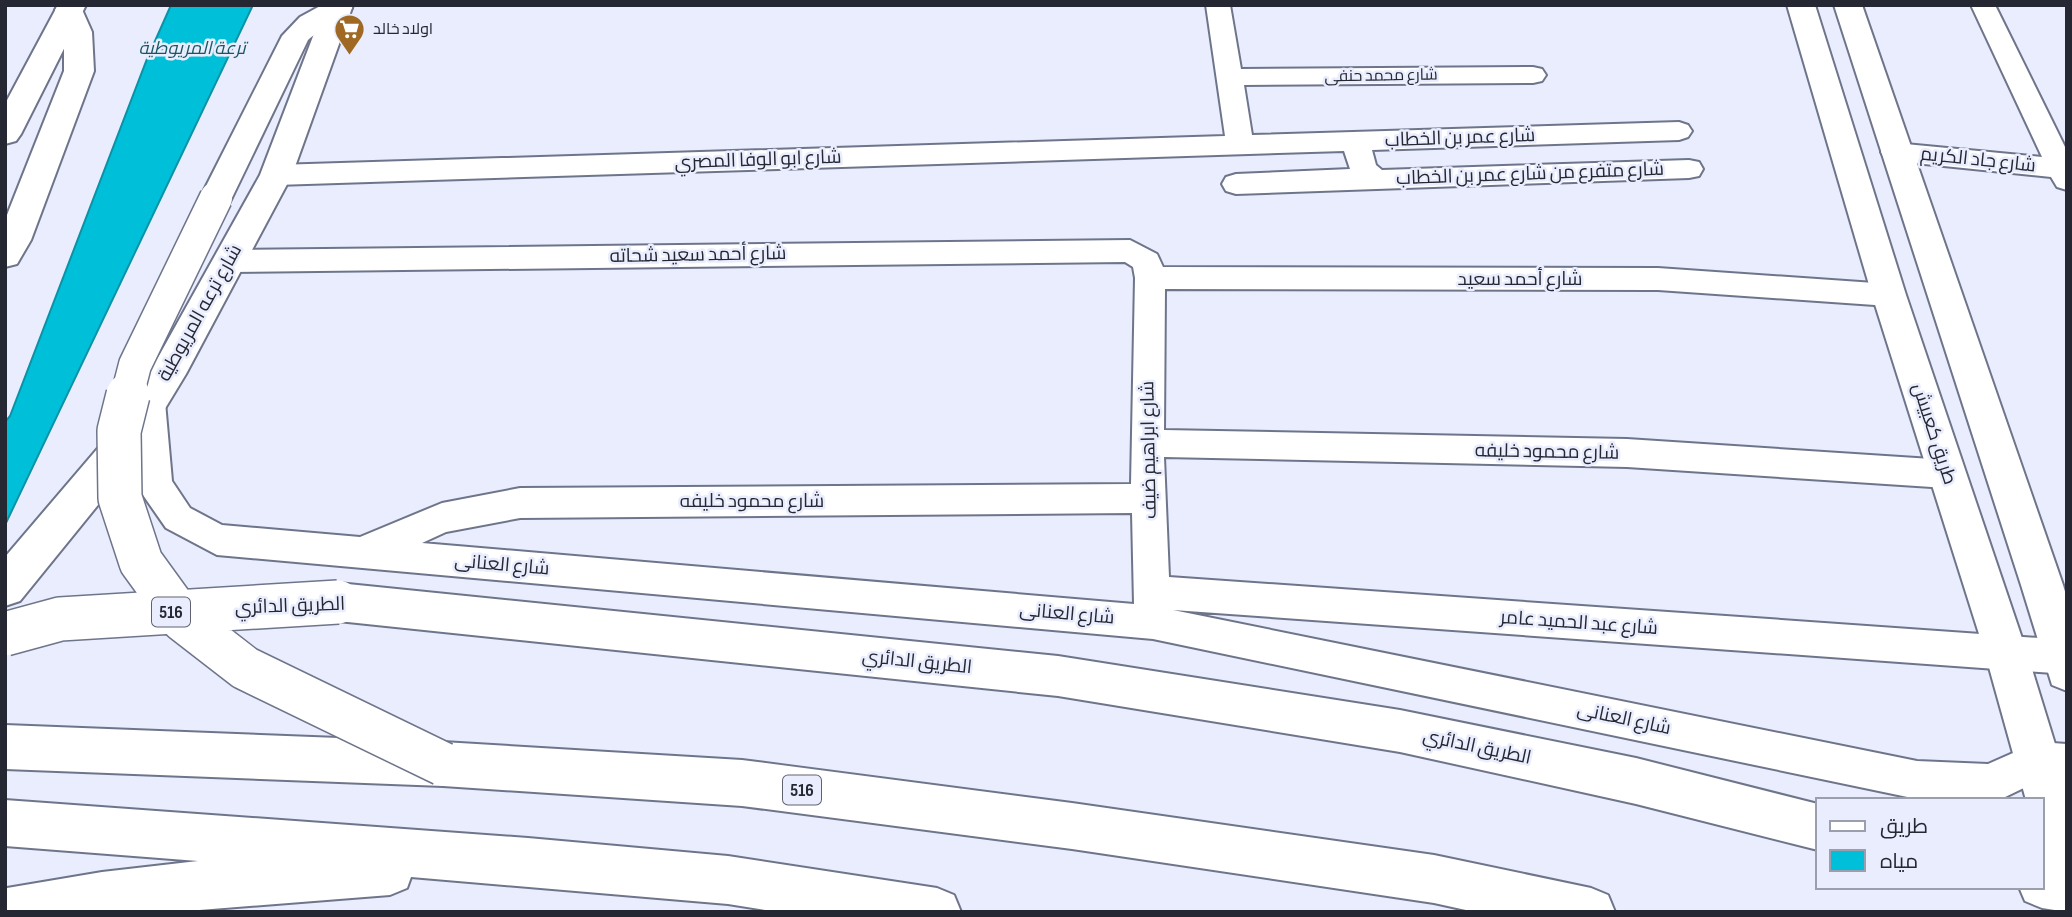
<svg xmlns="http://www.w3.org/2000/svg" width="2072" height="917" font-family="'Sofia Sans Condensed',Cairo,sans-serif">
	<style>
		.water { fill: #00c0d9; stroke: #0b92a7; stroke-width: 2 }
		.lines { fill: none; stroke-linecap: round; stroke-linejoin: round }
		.street-casing { stroke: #6e758b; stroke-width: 4 }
		.secondary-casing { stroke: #6e758b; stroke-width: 4 }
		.highway-casing { stroke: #6e758b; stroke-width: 4 }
		.street { fill: #fff; fill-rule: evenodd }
		.secondary { fill: #fff; fill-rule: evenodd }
		.highway { fill: #fff; fill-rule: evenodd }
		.highway-bridge-far1-casing { stroke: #6e758b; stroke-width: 35; stroke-linecap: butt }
		.highway-bridge-casing { stroke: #6e758b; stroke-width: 46; stroke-linecap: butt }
		.highway-bridge-far1 { stroke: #fff; stroke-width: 32 }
		.highway-bridge { stroke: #fff; stroke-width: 43 }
		.labels { text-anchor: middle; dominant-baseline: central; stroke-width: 5; stroke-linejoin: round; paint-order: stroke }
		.far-poi-label { font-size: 16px; fill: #252832; stroke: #e9edfd; text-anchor: start }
		.far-street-label { font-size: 16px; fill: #252832; stroke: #e9edfd }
		.far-water-label { font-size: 18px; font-style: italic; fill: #185761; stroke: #e9edfd }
		.shield { fill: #e9edfd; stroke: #60636f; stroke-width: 2 }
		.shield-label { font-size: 18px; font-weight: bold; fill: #252832 }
		.street-label { font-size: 19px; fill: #252832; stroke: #e9edfd }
	</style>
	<rect width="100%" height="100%" fill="#e9edfd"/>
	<path class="water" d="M171,5H253L5,525V422L10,416L147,59Z"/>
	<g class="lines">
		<defs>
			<path id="street" d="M1206,5H1230L1241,69L1533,67L1542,69L1546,75L1542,81L1533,83L1244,85L1252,135L1679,122L1688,125L1692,131L1688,137L1679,140L1372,150L1376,165L1382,170L1689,160L1699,162L1703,169L1699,176L1689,178L1236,194L1226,191L1222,184L1226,177L1236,174L1350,169L1344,151L276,185L266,182L262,175L266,168L276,165L1225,136Z
				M1971,5H1995L2067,151V190L2057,187L2051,177L1895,161L1885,159L1881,152L1885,145L1895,143L2042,157Z
				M1130,240L1157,254L1163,267L1658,268L1889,284L1900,287L1904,295L1900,303L1889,306L1658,290L1165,289L1164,430L1627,439L1947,460L1959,464L1964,474L1959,484L1947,488L1627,467L1164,457L1169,577L2067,640V674L1173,610L1917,761L1988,764L2038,742L2067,744V782L2040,780L1999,800L1917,799L1153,639L217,555L166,528L143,495L138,485L133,402L138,393L149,389L160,393L165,402L172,481L190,508L222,525L360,537L442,503L520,488L1131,484L1135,278L1133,267L1125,262L229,272L219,269L214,261L219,253L229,250ZM1132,513L1134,604L422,543L446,532L520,518Z"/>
			<path id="secondary" d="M58,5H86L21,134L16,141L5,144V104Z
				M325,5H353L292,175L186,374L132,463L20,601L5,606V557L104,441L160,354L260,175Z
				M1787,5H1815L1906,295L2027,653L2067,783V887L2050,880L2042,860V800H2026L1985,653L1872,295Z
				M1834,5H1862L2063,585L2067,598V691L2052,685L2021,585Z"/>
			<path id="highway" d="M58,5H80L92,32L94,71L31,240L17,264L5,267V220L64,71V40L55,10Z
				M322,5H350L352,8C343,22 321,28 308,40L228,206L216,209L204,206L200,198L282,36L300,17Z
				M338,583L1058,656L1400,710L1636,758L1818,804V850L1636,804L1400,752L1058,696L338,621L323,615L317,602L323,589Z
				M5,725L443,742L742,760L1072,803L1434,855L1591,888L1608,895L1615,912H1475L1434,903L1072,849L742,806L443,786L5,769Z
				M5,800L528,838L728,856L937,888L954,895L961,912H778L728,904L411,877L407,888L390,895L174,912H5L7,888L102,872L198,861L5,846Z
				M2042,860L2067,866V912L2042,908L2025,901L2019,887H2042Z"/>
		</defs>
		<use href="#street" class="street-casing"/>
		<use href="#secondary" class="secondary-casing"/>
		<use href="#highway" class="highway-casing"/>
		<use href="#street" class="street"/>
		<use href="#secondary" class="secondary"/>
		<use href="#highway" class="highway"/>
		<defs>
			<path id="highway-bridge-far1" d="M127,396L135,365L216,198"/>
			<path id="highway-bridge" d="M128,395L119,431L120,498L141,562L183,620L245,668L443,764
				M5,634L60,619L338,602"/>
		</defs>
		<use href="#highway-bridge-far1" class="highway-bridge-far1-casing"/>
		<use href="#highway-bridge" class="highway-bridge-casing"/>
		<use href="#highway-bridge-far1" class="highway-bridge-far1"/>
		<use href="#highway-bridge" class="highway-bridge"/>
	</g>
	<defs>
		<symbol id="supermarket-pin" viewBox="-11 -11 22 30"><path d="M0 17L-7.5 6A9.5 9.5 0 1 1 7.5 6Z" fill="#9f6923" stroke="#e9edfd"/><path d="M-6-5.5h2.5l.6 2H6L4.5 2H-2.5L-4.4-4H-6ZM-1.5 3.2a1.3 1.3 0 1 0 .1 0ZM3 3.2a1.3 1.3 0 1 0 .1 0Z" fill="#fff"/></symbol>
	</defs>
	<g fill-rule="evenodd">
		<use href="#supermarket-pin" x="332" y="12" width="35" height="47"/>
	</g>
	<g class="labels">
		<g class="far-poi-label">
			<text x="373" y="29">اولاد خالد</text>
		</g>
		<g class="far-street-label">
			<text transform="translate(1381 76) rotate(-1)">شارع محمد حنفى</text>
		</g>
		<g class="far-water-label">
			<text x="192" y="48">ترعة المريوطية</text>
		</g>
		<g class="shield">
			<rect x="152" y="597.5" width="38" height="29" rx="5"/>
			<rect x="783" y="775.5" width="38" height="29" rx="5"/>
		</g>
		<g class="shield-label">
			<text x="171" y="612">516</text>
			<text x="802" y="790">516</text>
		</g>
		<g class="street-label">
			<text transform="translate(1460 138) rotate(-2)">شارع عمر بن الخطاب</text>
			<text transform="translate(758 160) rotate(-2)">شارع ابو الوفا المصري</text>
			<text transform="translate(1978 160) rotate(6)">شارع جاد الكريم</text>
			<text transform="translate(1530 174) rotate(-2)">شارع متفرع من شارع عمر بن الخطاب</text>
			<text transform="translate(698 255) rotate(-1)">شارع أحمد سعيد شحاته</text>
			<text x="1520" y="279">شارع أحمد سعيد</text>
			<text transform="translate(200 313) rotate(-61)">شارع ترعه المريوطية</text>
			<text transform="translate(1934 434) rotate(72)">طريق كعبيش</text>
			<text transform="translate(1149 450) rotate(-91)">شارع ابراهيم ضيف</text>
			<text transform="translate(1547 452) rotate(1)">شارع محمود خليفه</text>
			<text x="752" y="501">شارع محمود خليفه</text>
			<text transform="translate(502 565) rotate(5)">شارع العنانى</text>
			<text transform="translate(290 606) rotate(-2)">الطريق الدائري</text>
			<text transform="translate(1067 614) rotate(5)">شارع العنانى</text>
			<text transform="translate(1579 623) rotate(4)">شارع عبد الحميد عامر</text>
			<text transform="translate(917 662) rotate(6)">الطريق الدائري</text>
			<text transform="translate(1624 719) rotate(12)">شارع العنانى</text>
			<text transform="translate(1477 747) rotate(12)">الطريق الدائري</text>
		</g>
	</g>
	<rect width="2072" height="917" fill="none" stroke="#252832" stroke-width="14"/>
	<rect x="1816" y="798" width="228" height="91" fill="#e9edfd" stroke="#9b9eac" stroke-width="2"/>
	<rect x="1830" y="821" width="35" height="10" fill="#ffffff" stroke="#9b9eac" stroke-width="2"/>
	<text x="1880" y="833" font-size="21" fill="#252832">طريق</text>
	<rect x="1830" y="850" width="35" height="21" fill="#00c0d9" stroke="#9b9eac" stroke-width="2"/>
	<text x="1880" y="868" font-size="21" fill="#252832">مياه</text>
</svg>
